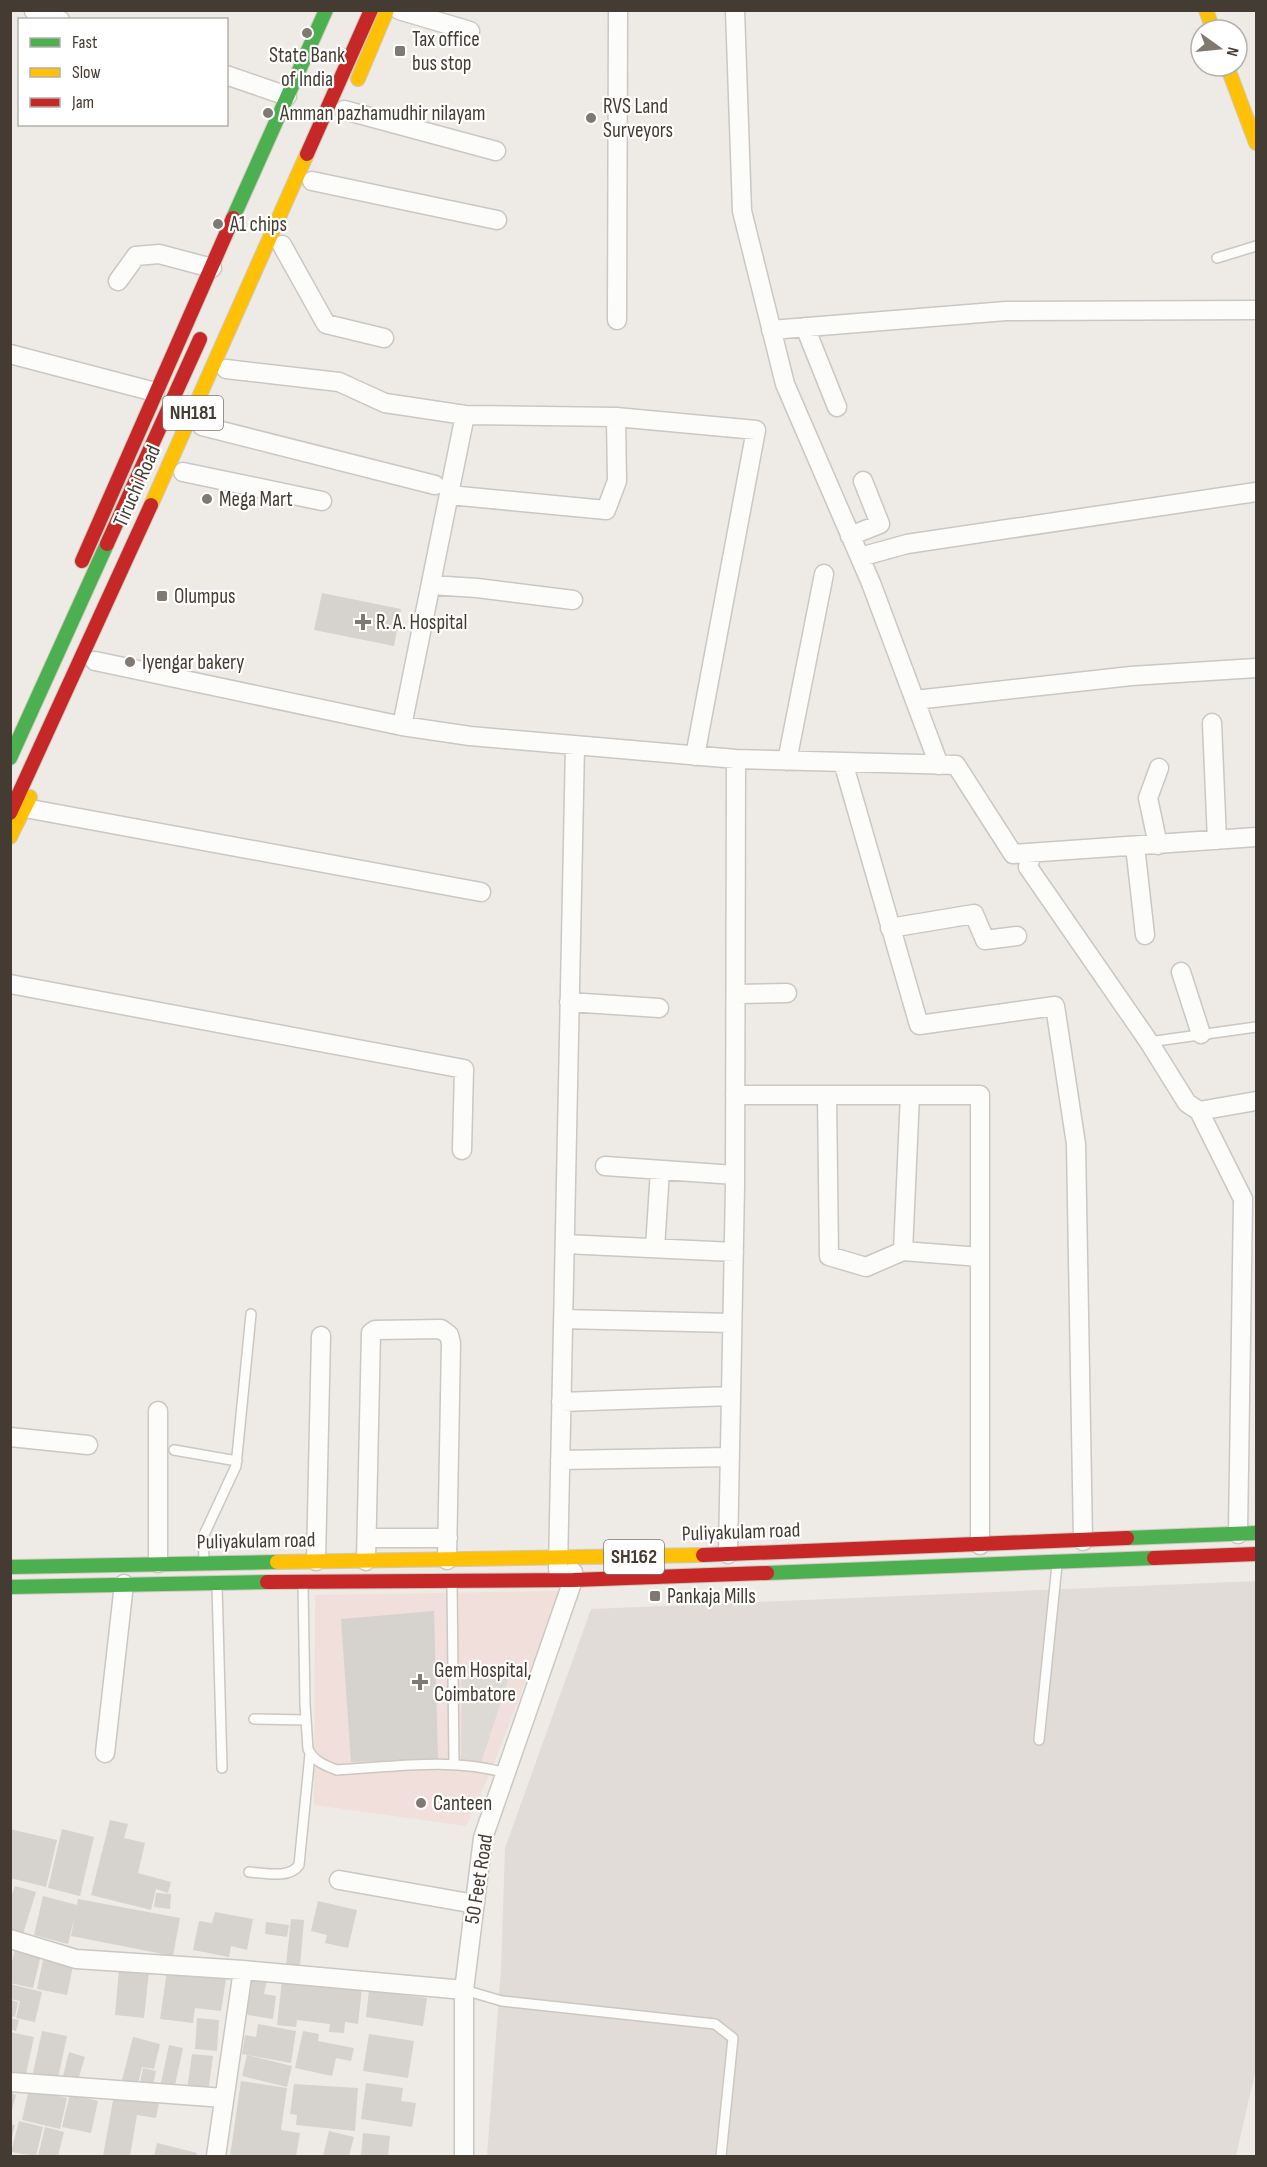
<svg xmlns="http://www.w3.org/2000/svg" width="1267" height="2167" font-family="'Sofia Sans Condensed',sans-serif">
	<style>
		.industrial { fill: #e1dcd7 }
		.medical { fill: #f1dfdc }
		.parking { fill: #dddad6 }
		.building { fill: #d6d2cd }
		.lines { fill: none; stroke-linecap: round; stroke-linejoin: round }
		.lane-casing { stroke: #cbc7c2; stroke-width: 12 }
		.street-casing { stroke: #cbc7c2; stroke-width: 21 }
		.fast-casing { stroke: #d0c9be; stroke-width: 16 }
		.slow-casing { stroke: #d0c9be; stroke-width: 16 }
		.jam-casing { stroke: #d0c9be; stroke-width: 16 }
		.lane { stroke: #fcfcfb; stroke-width: 9 }
		.street { stroke: #fcfcfb; stroke-width: 18 }
		.fast { stroke: #4caf50; stroke-width: 14 }
		.slow { stroke: #ffc107; stroke-width: 14 }
		.jam { stroke: #c62828; stroke-width: 14 }
		.poi-dot { fill: #807971; stroke: #fff; stroke-width: 2 }
		.labels { text-anchor: middle; dominant-baseline: central; stroke-width: 4.5; stroke-linejoin: round; paint-order: stroke }
		.shield { fill: #fff; stroke: #7c7670; stroke-width: 1.5 }
		.shield-label { font-size: 20px; font-weight: bold; fill: #443c32 }
		.poi-label { font-size: 21px; fill: #443c32; stroke: #fff; text-anchor: start }
		.street-label { font-size: 21px; fill: #443c32; stroke: #fff }
	</style>
	<rect width="100%" height="100%" fill="#eeebe6"/>
	<path class="industrial" d="M1256,1581V2069L1236,2156H487L501,1969L505,1848L591,1609Z"/>
	<path class="medical" d="M560,1591L492,1769L466,1826L314,1805L315,1595Z"/>
	<path class="parking" d="M462,1666L512,1668L480,1766L461,1764Z"/>
	<path class="building" d="M322,593L401,609L394,646L314,630Z
		M434,1611L438,1759L351,1762L341,1619Z
		M110,1820L128,1824L124,1838L145,1843L138,1873L171,1882L168,1893L156,1889L151,1910L91,1895Z
		M10,1829L57,1840L46,1887L10,1878Z
		M62,1829L94,1837L80,1896L48,1888Z
		M15,1886L36,1892L23,1934L10,1930V1900Z
		M156,1893L171,1894L170,1909L154,1907Z
		M43,1896L77,1905L78,1899L180,1918L173,1956L71,1936L75,1915L68,1944L34,1935Z
		M318,1901L357,1910L348,1948L325,1943L327,1935L311,1931Z
		M215,1912L253,1919L247,1950L231,1946L229,1957L193,1950L199,1921L212,1923Z
		M291,1919L304,1920L300,1966L286,1965Z
		M266,1922L289,1925L287,1937L265,1934Z
		M16,1945L42,1951L33,1988L10,1983V1970Z
		M44,1955L74,1961L67,1995L37,1989Z
		M119,1969L149,1972L144,2018L115,2015Z
		M167,1971L226,1979L221,2011L195,2008L193,2023L160,2019Z
		M248,1977L267,1980L264,1994L276,1996L273,2019L242,2014Z
		M282,1980L362,1988L358,2024L345,2022L344,2033L329,2032L330,2024L297,2020L296,2027L277,2025Z
		M10,1984L42,1992L35,2022L16,2018L20,2001L10,1999Z
		M369,1990L427,1998L423,2026L366,2017Z
		M10,2000L18,2002L15,2017L10,2016Z
		M10,2018L19,2020L16,2031L10,2029Z
		M197,2018L219,2020L217,2051L195,2049Z
		M258,2024L296,2031L291,2063L242,2054L245,2035L256,2037Z
		M42,2031L67,2036L58,2078L33,2073Z
		M303,2031L319,2034L318,2041L354,2048L351,2061L336,2058L332,2076L295,2068Z
		M10,2032L34,2037L26,2074L10,2071Z
		M369,2034L414,2041L408,2078L363,2071Z
		M133,2037L160,2044L154,2069L142,2067L138,2083L122,2080Z
		M169,2045L183,2048L174,2090L160,2087Z
		M69,2052L85,2057L78,2080L63,2076Z
		M192,2054L213,2056L208,2093L187,2090Z
		M247,2055L292,2066L287,2087L242,2076Z
		M143,2068L156,2071L153,2086L140,2082Z
		M241,2081L287,2088L281,2130L300,2133L296,2156H230Z
		M366,2083L403,2088L401,2101L416,2103L412,2127L361,2119Z
		M294,2084L358,2088L355,2131L296,2125L297,2115L290,2114Z
		M29,2089L67,2098L60,2129L22,2120Z
		M10,2093L16,2095L11,2113H10Z
		M70,2094L98,2101L91,2133L62,2127Z
		M114,2095L159,2103L156,2118L137,2115L130,2156H103Z
		M19,2121L43,2127L36,2156L11,2152Z
		M10,2124L15,2125L11,2140H10Z
		M45,2127L64,2132L58,2156H38Z
		M329,2131L354,2137L349,2156H323Z
		M363,2133L390,2136L388,2156H361Z
		M157,2143L197,2153L196,2156H154Z"/>
	<g class="lines">
		<defs>
			<path id="lane" d="M1217,258L1256,246
				M1149,1042L1256,1027
				M174,1450L237,1461
				M204,1559L203,1537L236,1466L251,1314
				M452,1584L454,1764
				M217,1585L222,1768
				M303,1585L305,1704L308,1749C313,1761 326,1766 337,1770C392,1767 452,1757 506,1773
				M254,1719L306,1720
				M1039,1740L1057,1565
				M249,1872C265,1873 290,1879 299,1865L310,1754
				M464,1990L502,2001L715,2024L733,2038L721,2156"/>
			<path id="street" d="M399,10L470,31
				M735,10L742,211L785,384L871,583L939,765
				M34,11L60,20
				M226,75L287,96
				M344,110L496,151
				M312,181L497,220
				M282,245L326,324L384,338
				M118,281L136,256L159,254L212,268
				M617,320L618,10
				M805,327L837,407
				M771,330L1006,311L1256,310
				M10,354L155,392
				M226,369L339,382L385,403L465,415L616,417L756,430L695,756
				M202,426L435,485
				M183,472L322,501
				M449,495L606,510L617,481L616,417
				M850,536L880,524L863,481
				M860,557L907,544L1256,492
				M431,585L477,588L573,600
				M95,661L402,726L470,736L736,759L956,765L1013,854L1256,837
				M915,700L1131,676L1256,668
				M1212,723L1217,840
				M402,726L465,415
				M787,761L824,574
				M843,762L919,1025L1055,1006L1076,1144L1083,1541
				M25,808L481,892
				M1158,845L1148,798L1159,768
				M1135,846L1145,935
				M1032,853L1028,867L1149,1042L1187,1103L1199,1111L1243,1199L1238,1534
				M890,928L974,914L985,940L1017,936
				M1181,972L1201,1034
				M10,984L464,1069L462,1150
				M736,994L787,993
				M569,1002L659,1008
				M735,1095H980V1545
				M827,1095L829,1256L866,1267L903,1251L980,1257
				M1199,1111L1256,1101
				M605,1166L735,1175
				M565,1244L734,1252
				M655,1248L660,1170
				M903,1251L910,1095
				M563,1319L732,1323
				M561,1402L731,1396
				M158,1411V1563
				M10,1437L88,1445
				M560,1460L730,1457
				M367,1538H448
				M728,1554L735,1186L736,759
				M316,1561L321,1336
				M366,1561L371,1333L375,1330L441,1329L449,1335L451,1343L447,1560
				M558,1569L575,746
				M105,1753L124,1584
				M339,1880L475,1904
				M10,1939L76,1959L243,1970L464,1990
				M10,2082L224,2098
				M216,2156L243,1970
				M464,2156V1990L483,1838L573,1580V1572"/>
			<path id="fast" d="M233,218L326,10
				M10,758L107,544
				M1127,1538L1256,1533
				M10,1567L277,1562
				M767,1573L1154,1558
				M10,1587L267,1582"/>
			<path id="slow" d="M1206,10L1213,30
				M1227,66L1256,143
				M358,79L387,10
				M151,505L307,154
				M10,837L30,797
				M277,1562L703,1555"/>
			<path id="jam" d="M307,154L371,10
				M107,544L200,339
				M82,561L233,218
				M10,813L151,505
				M703,1555L1127,1538
				M1154,1558L1256,1554
				M267,1582L573,1580L767,1573"/>
		</defs>
		<use href="#lane" class="lane-casing"/>
		<use href="#street" class="street-casing"/>
		<use href="#fast" class="fast-casing"/>
		<use href="#slow" class="slow-casing"/>
		<use href="#jam" class="jam-casing"/>
		<use href="#lane" class="lane"/>
		<use href="#street" class="street"/>
		<use href="#fast" class="fast"/>
		<use href="#slow" class="slow"/>
		<use href="#jam" class="jam"/>
	</g>
	<g class="poi-dot">
		<circle cx="307" cy="33" r="6"/>
		<rect x="394" y="45" width="12" height="12" rx="3"/>
		<circle cx="268" cy="113" r="6"/>
		<circle cx="591" cy="118" r="6"/>
		<circle cx="218" cy="224" r="6"/>
		<circle cx="207" cy="499" r="6"/>
		<rect x="156" y="590" width="12" height="12" rx="3"/>
		<path d="M360 613h6v6h6v6h-6v6h-6v-6h-6v-6h6z"/>
		<circle cx="130" cy="662" r="6"/>
		<rect x="649" y="1590" width="12" height="12" rx="3"/>
		<path d="M417 1673h6v6h6v6h-6v6h-6v-6h-6v-6h6z"/>
		<circle cx="421" cy="1803" r="6"/>
	</g>
	<g class="labels">
		<g class="shield">
			<rect x="163" y="396" width="60" height="34" rx="4.5"/>
			<rect x="604" y="1540" width="60" height="34" rx="4.5"/>
		</g>
		<g class="shield-label">
			<text x="193" y="413">NH181</text>
			<text x="634" y="1557">SH162</text>
		</g>
		<g class="poi-label">
			<text x="412" y="39">Tax office<tspan x="412" dy="24">bus stop</tspan></text>
			<text x="307" y="55" text-anchor="middle">State Bank<tspan x="307" dy="24">of India</tspan></text>
			<text x="603" y="106">RVS Land<tspan x="603" dy="24">Surveyors</tspan></text>
			<text x="280" y="113">Amman pazhamudhir nilayam</text>
			<text x="230" y="224">A1 chips</text>
			<text x="219" y="499">Mega Mart</text>
			<text x="174" y="596">Olumpus</text>
			<text x="376" y="622">R. A. Hospital</text>
			<text x="142" y="662">Iyengar bakery</text>
			<text x="667" y="1596">Pankaja Mills</text>
			<text x="434" y="1670">Gem Hospital,<tspan x="434" dy="24">Coimbatore</tspan></text>
			<text x="433" y="1803">Canteen</text>
		</g>
		<g class="street-label">
			<text transform="translate(137 486) rotate(-66)">Tiruchi Road</text>
			<text transform="translate(741 1532) rotate(-2)">Puliyakulam road</text>
			<text transform="translate(256 1541) rotate(-1)">Puliyakulam road</text>
			<text transform="translate(479 1879) rotate(-81)">50 Feet Road</text>
		</g>
	</g>
	<rect width="1267" height="2167" fill="none" stroke="#443c32" stroke-width="24"/>
	<rect x="18" y="18" width="210" height="108" fill="#ffffff" stroke="#b4b1ad" stroke-width="1.5"/>
	<rect x="30" y="38" width="30" height="9" fill="#4caf50" stroke="#b4b1ad" stroke-width="1.5"/>
	<text x="72" y="48" font-size="18" fill="#443c32">Fast</text>
	<rect x="30" y="68" width="30" height="9" fill="#ffc107" stroke="#b4b1ad" stroke-width="1.5"/>
	<text x="72" y="78" font-size="18" fill="#443c32">Slow</text>
	<rect x="30" y="98" width="30" height="9" fill="#c62828" stroke="#b4b1ad" stroke-width="1.5"/>
	<text x="72" y="108" font-size="18" fill="#443c32">Jam</text>
	<g transform="translate(1219 48) rotate(105)"><circle r="28" fill="#ffffff" stroke="#b4b1ad" stroke-width="1.5"/>
	<path d="M0-4.5L10 22L0 15L-10 22Z" fill="#807971"/>
	<text y="-9" font-size="16" font-weight="bold" text-anchor="middle" fill="#443c32">N</text>
	</g>
</svg>
